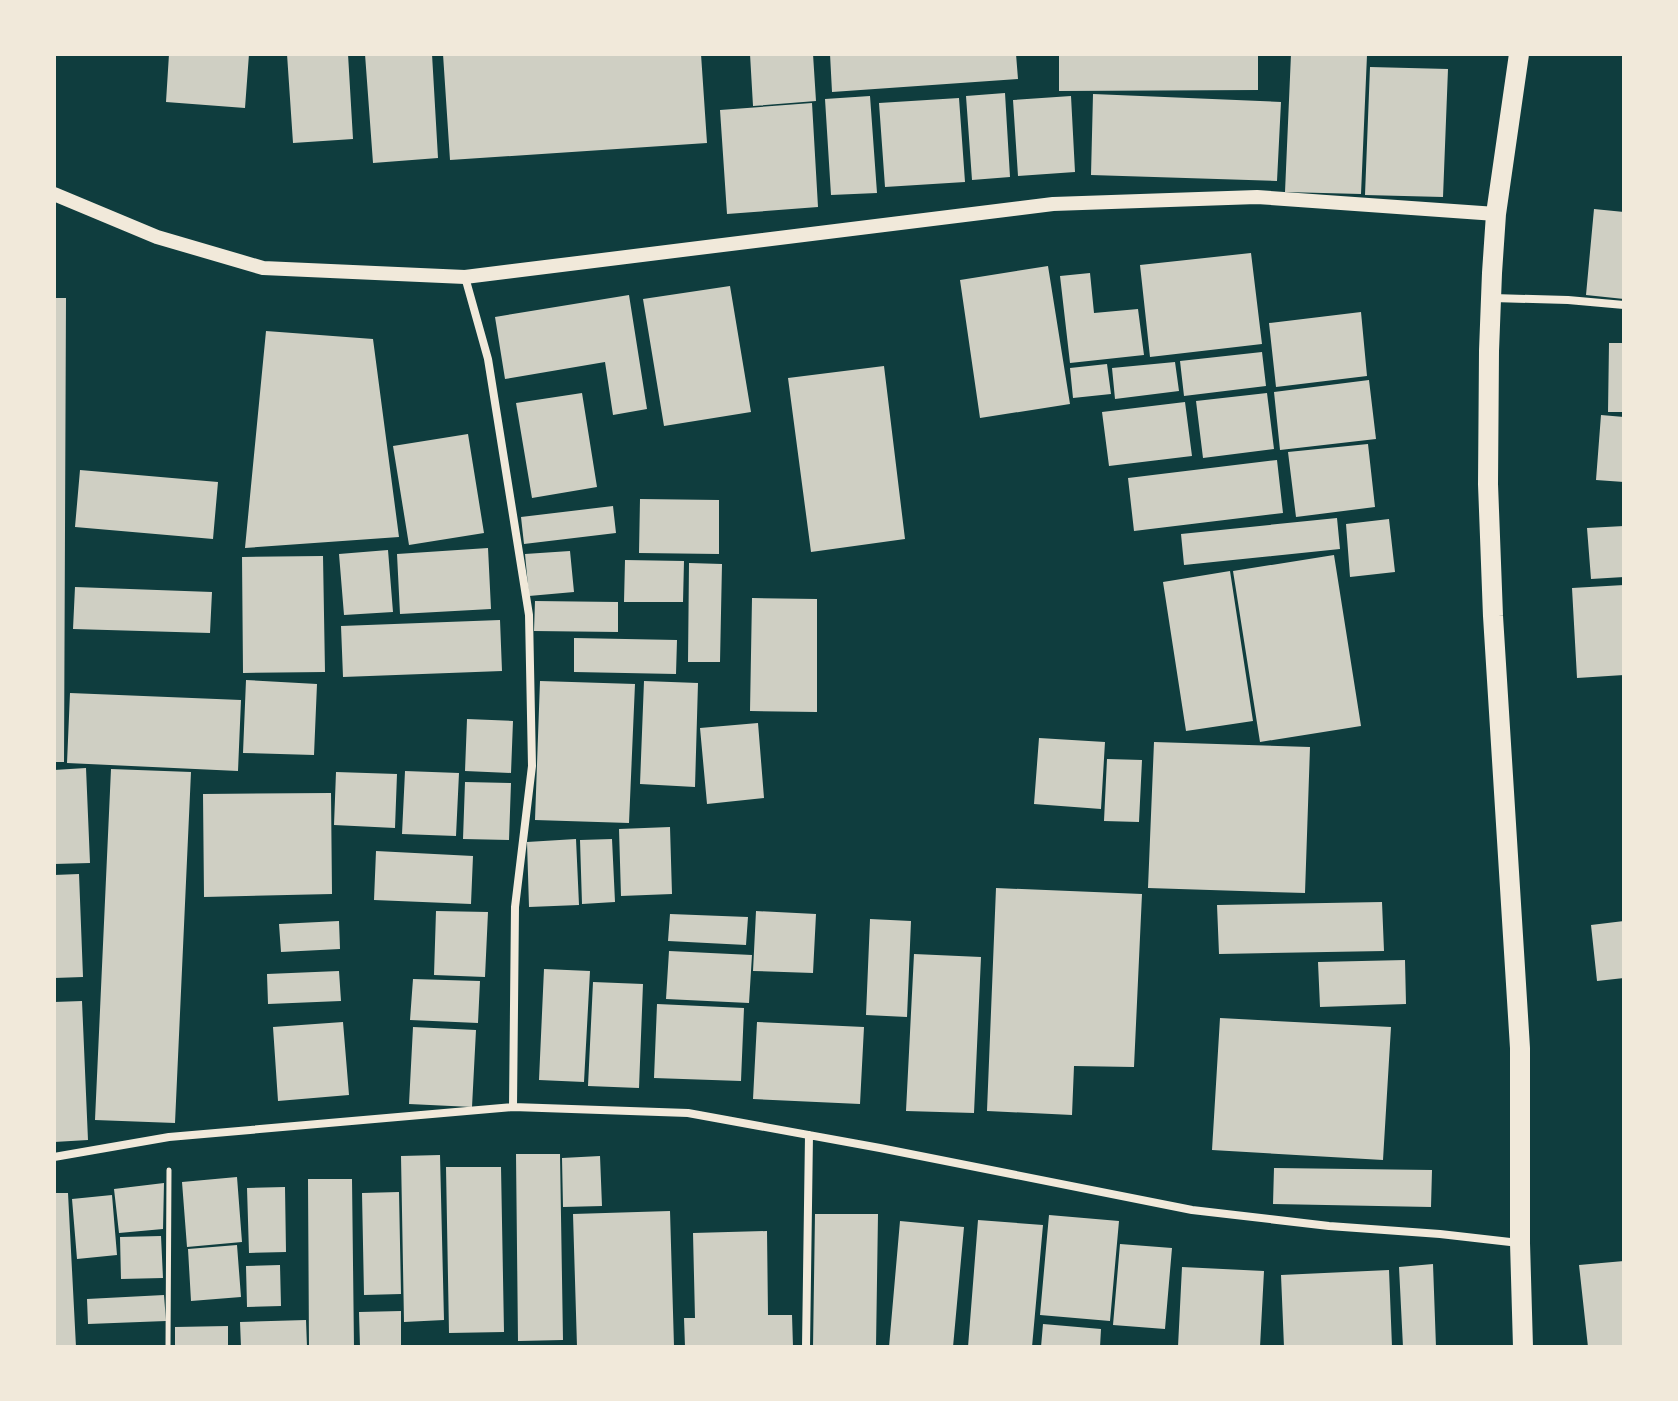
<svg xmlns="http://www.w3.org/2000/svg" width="1678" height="1401" font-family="Karla,sans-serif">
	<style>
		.building { fill: #cfcfc3 }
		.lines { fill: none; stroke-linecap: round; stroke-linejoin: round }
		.path { stroke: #f1e9da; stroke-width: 5 }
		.minor { stroke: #f1e9da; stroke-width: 8 }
		.tertiary { stroke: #f1e9da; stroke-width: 14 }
		.primary { stroke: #f1e9da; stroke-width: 20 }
	</style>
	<rect width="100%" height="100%" fill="#0f3d3e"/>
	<path class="building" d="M169,54H249L245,108L166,102Z
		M287,54H348L353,139L293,143Z
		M365,54H432L438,158L373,163Z
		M443,54H701L707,143L450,160Z
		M750,54H813L816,101L753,106Z
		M830,54H1016L1018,79L832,92Z
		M1059,54H1258V90L1059,91Z
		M1291,54L1367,55L1361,194L1285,192Z
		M1370,67L1448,69L1443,197L1365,195Z
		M1005,93L1010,177L972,180L966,96Z
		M1093,94L1281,102L1277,181L1091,175Z
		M870,96L877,193L831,195L825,99Z
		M1071,96L1075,172L1018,176L1013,100Z
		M959,98L965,182L885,187L879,103Z
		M812,103L818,207L727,214L720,110Z
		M1594,209L1624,212V299L1586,295Z
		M1251,253L1262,344L1150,357L1140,265Z
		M1048,266L1070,404L980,418L960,280Z
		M1090,273L1094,313L1138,309L1144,355L1070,363L1060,276Z
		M730,286L751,412L664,426L643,299Z
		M629,295L647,409L613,415L605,362L505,379L495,317Z
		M54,298H66L64,762H54Z
		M1361,312L1367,376L1276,387L1269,323Z
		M266,331L373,339L399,537L245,548Z
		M1609,343H1624V412H1608Z
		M1262,352L1266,386L1184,396L1180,361Z
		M1175,362L1179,391L1115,399L1112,368Z
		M1107,364L1111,394L1073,398L1070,368Z
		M884,366L905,539L811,552L788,378Z
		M1369,380L1376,439L1280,450L1274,392Z
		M582,393L597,487L532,498L516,403Z
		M1267,393L1274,449L1203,458L1196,401Z
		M1185,402L1192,456L1109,466L1102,412Z
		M1601,415L1624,417V482L1596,480Z
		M468,434L484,533L409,545L393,446Z
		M1368,444L1375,507L1296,517L1288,452Z
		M1277,460L1283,513L1134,531L1128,478Z
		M80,470L218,482L213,539L75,527Z
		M640,499L719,500V554L639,553Z
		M613,506L616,533L524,544L521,517Z
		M1337,518L1340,549L1184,565L1181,534Z
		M1389,519L1395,572L1350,577L1346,524Z
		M1624,526V577L1591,579L1587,528Z
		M488,548L491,609L400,614L397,554Z
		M388,550L393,612L344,615L339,554Z
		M570,551L574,592L529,596L525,554Z
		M1334,555L1361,726L1260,742L1233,571Z
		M323,556L325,672L243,673L242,557Z
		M625,560L684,561L683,602H624Z
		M689,563L722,564L720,662H688Z
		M1230,571L1253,721L1186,731L1163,582Z
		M1624,585V675L1577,678L1572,588Z
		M75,587L212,592L210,633L73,629Z
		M752,598L817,599V712L750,711Z
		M535,601L618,602V632L534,631Z
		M500,620L502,671L343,677L341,626Z
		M574,638L677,640L676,674L574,672Z
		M246,680L317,684L314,755L243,753Z
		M540,681L635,684L629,823L535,820Z
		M644,681L698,683L695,787L640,784Z
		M70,693L241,700L238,771L67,763Z
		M467,719L513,721L511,773L465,771Z
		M758,723L764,798L707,804L700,728Z
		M1039,738L1105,742L1101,809L1034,804Z
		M1154,742L1310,747L1305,893L1148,888Z
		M1107,759L1142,760L1139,822L1104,821Z
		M86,768L90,863L54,864V770Z
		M111,769L191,772L175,1123L95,1120Z
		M405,771L459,773L456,836L402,834Z
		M336,772L397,774L395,828L334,825Z
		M465,782L511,783L509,840L463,839Z
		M331,793L332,894L204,897L203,794Z
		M670,827L672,894L621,896L619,829Z
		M576,839L579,905L529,907L527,842Z
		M612,839L615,902L582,904L580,840Z
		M376,851L473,856L471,904L374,900Z
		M79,874L83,977L54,978V875Z
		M996,888L1142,894L1134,1067L1074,1066L1072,1115L987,1111Z
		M1382,902L1384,951L1219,954L1217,905Z
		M436,911L488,912L485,977L434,975Z
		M756,911L816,914L813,973L753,971Z
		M670,914L748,917L746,945L668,941Z
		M870,919L911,921L907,1017L866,1015Z
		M339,921L340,949L281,952L279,924Z
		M1624,921V978L1597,981L1591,925Z
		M669,951L752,955L749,1003L666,999Z
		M914,954L981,957L974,1113L906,1111Z
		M1405,960L1406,1004L1320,1007L1318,962Z
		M544,969L590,971L584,1082L539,1080Z
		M339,971L341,1001L268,1004L267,974Z
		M413,979L480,981L478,1023L410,1020Z
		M593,982L643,984L639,1088L588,1086Z
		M82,1001L88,1140L54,1142V1002Z
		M657,1004L744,1008L741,1081L654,1078Z
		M1220,1018L1391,1027L1383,1160L1212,1150Z
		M343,1022L349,1095L278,1101L273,1027Z
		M757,1022L864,1027L860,1104L753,1099Z
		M413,1027L476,1030L472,1107L409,1104Z
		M516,1154H560L563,1340L518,1341Z
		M440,1155L444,1320L404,1322L401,1156Z
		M600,1156L602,1206L563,1207L562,1158Z
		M446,1167H501L504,1332L449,1333Z
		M1274,1168L1432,1170L1431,1207L1273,1204Z
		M237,1177L242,1242L187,1247L182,1182Z
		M308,1179H352L354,1347H309Z
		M164,1183L163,1229L119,1233L114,1189Z
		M285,1187L286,1252L249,1253L247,1188Z
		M399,1192L401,1294L364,1295L362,1193Z
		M54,1193H68L76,1347H54Z
		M112,1195L117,1255L77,1259L72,1199Z
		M670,1211L674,1346L577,1347L573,1214Z
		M815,1214H878L876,1347H813Z
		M1049,1215L1119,1221L1110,1321L1040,1315Z
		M978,1220L1043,1225L1032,1347H968Z
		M900,1221L964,1227L953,1347H889Z
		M767,1231L768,1315H792L793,1347H685L684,1318H695L693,1233Z
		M161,1236L163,1278L121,1279L120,1237Z
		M1120,1244L1172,1248L1165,1329L1113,1325Z
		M237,1245L241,1297L191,1301L188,1249Z
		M1624,1261V1347H1588L1579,1265Z
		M1433,1264L1436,1347H1403L1399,1267Z
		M280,1265L281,1306L247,1307L246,1266Z
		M1182,1267L1264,1271L1260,1347H1178Z
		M1389,1270L1392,1347H1284L1281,1275Z
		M164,1295L166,1321L88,1324L87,1299Z
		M401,1311V1347H360L359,1312Z
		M306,1320L307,1347H241L240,1322Z
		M1043,1324L1101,1329L1100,1347H1041Z
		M228,1326V1347H175V1327Z"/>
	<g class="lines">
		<path class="path" d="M168,1347L169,1170"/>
		<path class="minor" d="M465,277L488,359L529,615L532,766L515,907L513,1107
			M1493,298L1568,300L1624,305
			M54,1157L169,1137L513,1107L688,1113L880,1148L1192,1210L1329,1226L1440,1234L1519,1243
			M806,1347L809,1135"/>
		<path class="tertiary" d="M54,194L157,237L263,268L465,277L1053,204L1257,197L1496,214"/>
		<path class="primary" d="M1519,54L1496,214L1492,273L1489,351L1488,484L1493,616L1520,1048V1243L1523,1347"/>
	</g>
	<rect width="1678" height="1401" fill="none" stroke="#f1e9da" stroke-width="112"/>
</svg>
